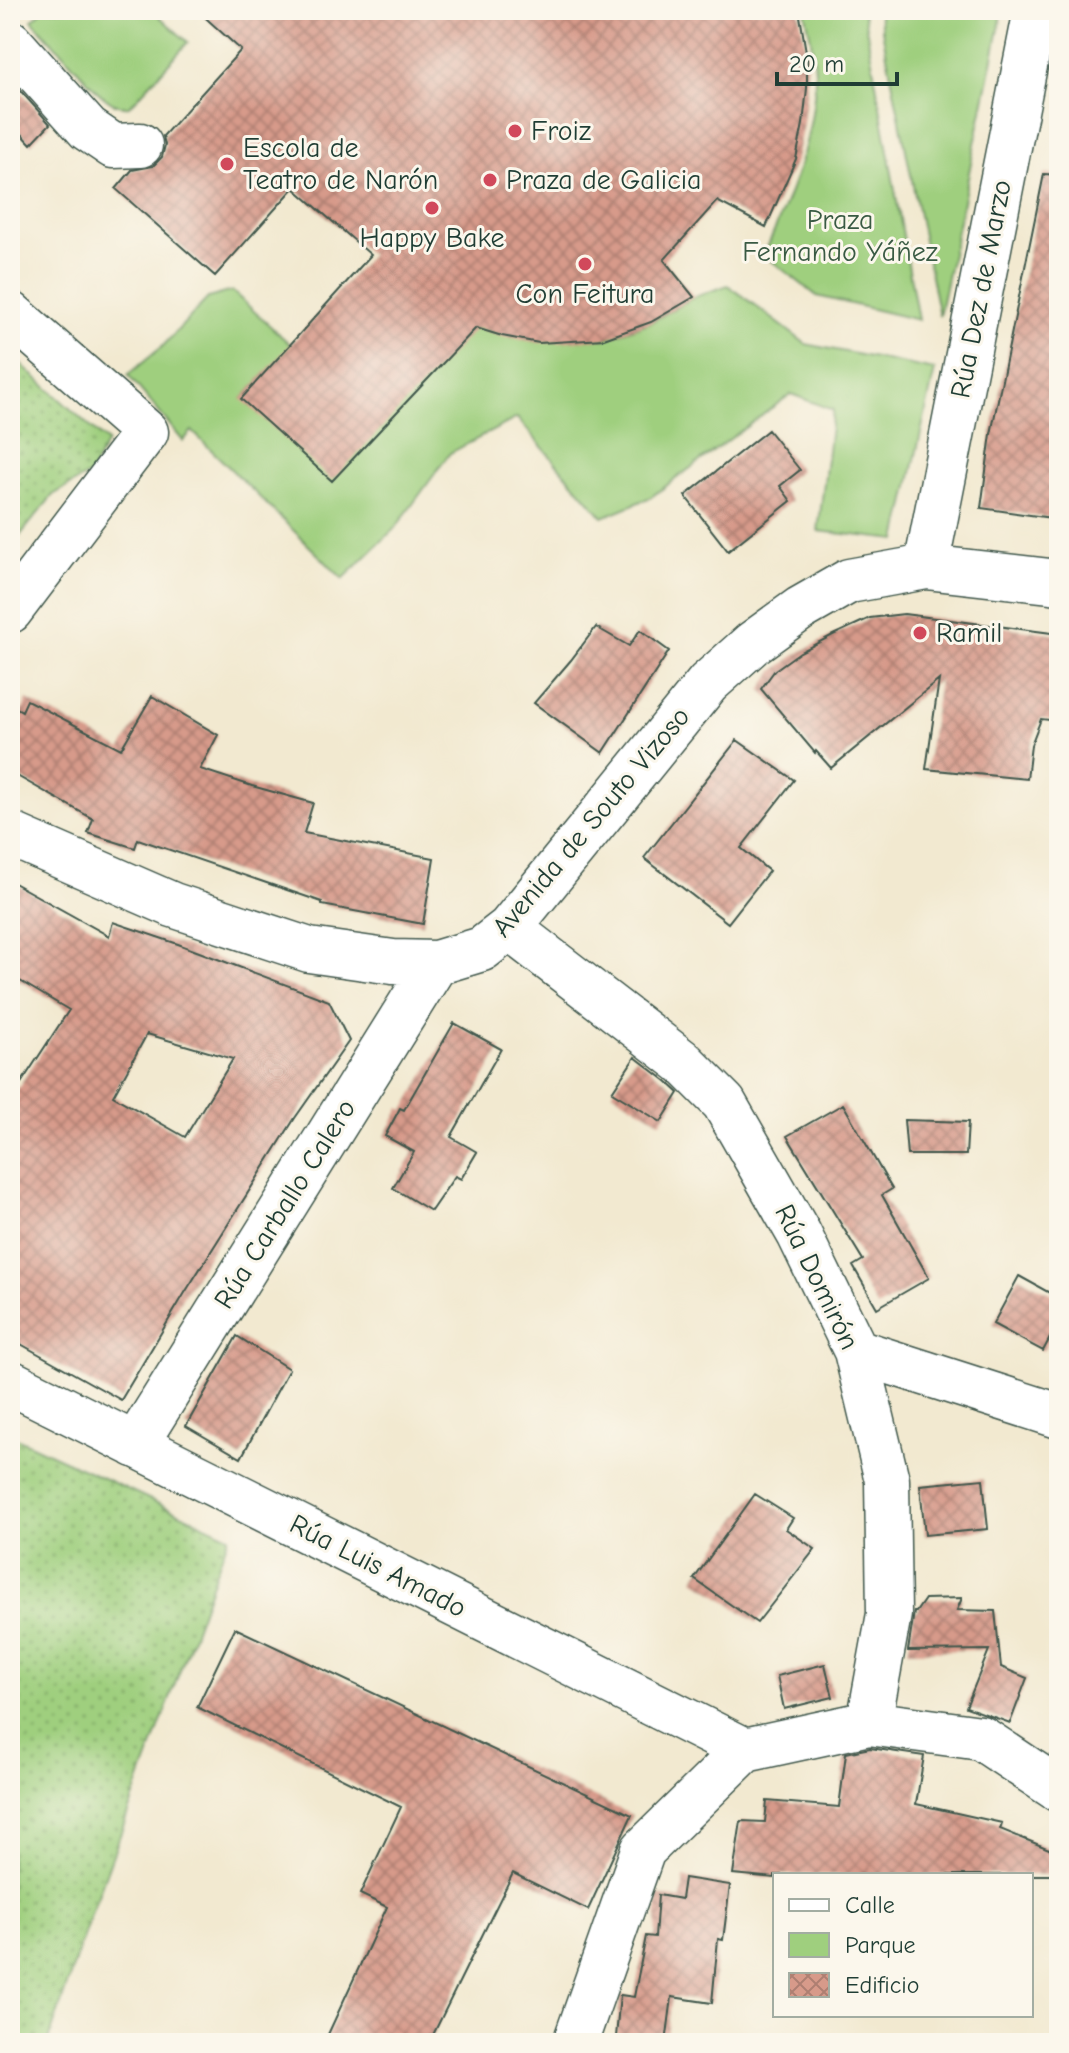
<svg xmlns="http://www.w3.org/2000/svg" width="1069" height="2053" font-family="'Comic Neue',sans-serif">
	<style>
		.grass { fill: url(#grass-dots); stroke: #5f8659; stroke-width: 2 }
		.park { fill: #9fcf7e; stroke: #5f8659; stroke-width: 2 }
		.building { fill: url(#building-cross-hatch); fill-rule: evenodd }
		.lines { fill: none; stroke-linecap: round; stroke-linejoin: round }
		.minor-casing { stroke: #3f574b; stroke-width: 47 }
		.minor { stroke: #fff; stroke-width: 44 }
		.poi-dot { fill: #d1495b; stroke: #fbf7ec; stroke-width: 3 }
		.labels { text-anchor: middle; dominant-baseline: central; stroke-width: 6; stroke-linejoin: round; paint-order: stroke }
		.poi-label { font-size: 28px; fill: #1f3d34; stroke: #fbf7ec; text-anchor: start }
		.park-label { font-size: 28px; fill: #395a43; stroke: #fbf7ec }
		.street-label { font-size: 28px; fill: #1f3d34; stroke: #fbf7ec }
	</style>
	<defs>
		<pattern id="grass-dots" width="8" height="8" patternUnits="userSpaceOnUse" patternTransform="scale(2)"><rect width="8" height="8" fill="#9fcf7e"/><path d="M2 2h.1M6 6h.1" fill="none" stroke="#81a968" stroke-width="1.8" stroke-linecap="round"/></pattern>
		<pattern id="building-cross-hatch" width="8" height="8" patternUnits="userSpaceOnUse" patternTransform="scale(2)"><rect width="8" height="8" fill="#d79a8a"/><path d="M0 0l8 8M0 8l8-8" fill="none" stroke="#ae7f72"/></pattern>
	</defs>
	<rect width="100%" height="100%" fill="#fbf7ec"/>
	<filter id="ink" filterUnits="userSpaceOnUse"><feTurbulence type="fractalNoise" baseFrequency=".0125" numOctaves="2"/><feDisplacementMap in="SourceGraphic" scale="16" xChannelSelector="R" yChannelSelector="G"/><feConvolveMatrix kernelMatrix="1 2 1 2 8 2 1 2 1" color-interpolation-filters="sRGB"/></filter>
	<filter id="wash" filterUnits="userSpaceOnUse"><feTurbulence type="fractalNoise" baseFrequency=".006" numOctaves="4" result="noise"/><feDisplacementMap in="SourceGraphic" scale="32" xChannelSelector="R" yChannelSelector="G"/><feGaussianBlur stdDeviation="1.8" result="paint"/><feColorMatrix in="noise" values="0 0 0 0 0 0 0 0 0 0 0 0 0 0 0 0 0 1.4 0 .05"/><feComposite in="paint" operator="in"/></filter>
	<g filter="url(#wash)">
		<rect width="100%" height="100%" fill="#f2e9d0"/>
		<path class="grass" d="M10,354L107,442L90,474L53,495L10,548Z
			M10,1435L229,1536L85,1931L48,2043H10Z"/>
		<path class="park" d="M43,10H152L188,42L130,106C116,108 108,101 98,92L32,20Z
			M805,10H863L918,320L817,296L764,255C789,197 816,137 815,71C814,51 809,30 805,10Z
			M878,10H1003L939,316Z
			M728,285L806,344L935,370L897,540L818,531L833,410L791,394L651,497L603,517L517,418L450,453L396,527L343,579L192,431L183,441L128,375L163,346L208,298L232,291L291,345L476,328L604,339L651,322L694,297Z"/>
		<g id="blocks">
			<path class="building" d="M197,10H799L807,58V88L803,124L796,159L766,227L717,201L664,260L694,297L651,322L604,339L539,343L502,336L476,328L332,481L241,399L371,255L294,188L215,276L116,189L132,170L153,166L162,157L165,145L163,136L241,50Z
				M10,79L50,124L31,144L10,121Z
				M1044,174L1059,175V519L981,508L991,434Z
				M768,430L800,470L780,486L791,501L728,551L685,496Z
				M904,614L1059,634V721L1041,719L1031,745L1027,779L926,769L939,680L831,768L816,751L815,753L761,689L775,670L800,652L833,635L870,618Z
				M596,627L629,646L640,630L669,651L603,753L534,703L571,660Z
				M152,696L218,735L200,769L252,786L313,803L304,833L434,858L423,924L322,905V902L138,839L135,848L88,833L93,819L10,772V704L22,711L27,700L121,749Z
				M737,740L794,780L741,848L769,871L728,923L644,858Z
				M10,881L109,936L113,922L178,944L329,1001L349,1041L295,1118L186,1291L121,1400L10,1338V1100L69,1010L10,975ZM147,1034L233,1059L185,1137L113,1096Z
				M454,1023L501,1049L451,1137L477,1152L461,1179L455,1176L431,1211L393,1188L414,1152L385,1136L400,1108L404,1110Z
				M635,1057L666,1081L679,1093L661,1122L612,1092Z
				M843,1104L892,1189L882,1195L929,1278L877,1308L853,1266L863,1260L787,1136Z
				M904,1120L968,1122L966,1155H907Z
				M1019,1276L1059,1298V1321L1043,1351L993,1324Z
				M237,1336L289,1369L241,1458L186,1426Z
				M983,1479L988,1529L925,1535L920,1485Z
				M755,1494L793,1518L786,1529L815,1549L757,1623L694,1579Z
				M962,1598L957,1610L995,1611L1001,1667L1027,1678L1010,1723L966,1707L989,1650L908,1651L914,1612H916L925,1599Z
				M235,1628L632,1815L588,1910L513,1873L429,2043H324L387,1907L360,1894L401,1807L197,1707Z
				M825,1664L833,1697L784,1709L777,1676Z
				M870,1748L924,1756L916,1804L1002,1823L1000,1829L1059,1853V1875H775V1878L733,1874L741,1821L765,1822L767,1801L839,1807L846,1753Z
				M684,1878L730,1885L723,1940L718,1939L712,2003L672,1997L666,2043H651L616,2037L620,1995L634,1997L646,1936L655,1937L658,1895L681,1899Z"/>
		</g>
	</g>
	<g filter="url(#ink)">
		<use href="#blocks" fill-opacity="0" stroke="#3f574b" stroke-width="2"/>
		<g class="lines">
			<defs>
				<path id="minor" d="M10,42L88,129L113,146L140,145
					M10,313L146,432L10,611
					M926,567L1036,10
					M10,834L173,905L309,950L393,962L436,963L482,949L509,928L708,683L753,643L800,609L849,581L926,567L1059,582
					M509,928L683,1062L724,1103L799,1234L856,1351L887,1480L889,1614L869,1723
					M856,1351L1059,1416
					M10,1382L745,1750
					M135,1445L436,963
					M575,2043L643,1850L745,1750L869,1723L981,1738L1059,1790"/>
			</defs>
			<use href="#minor" class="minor-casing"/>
			<use href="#minor" class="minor"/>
		</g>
	</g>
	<g class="poi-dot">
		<circle cx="515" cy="131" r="8"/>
		<circle cx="227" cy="164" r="8"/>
		<circle cx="490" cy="180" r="8"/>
		<circle cx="432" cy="208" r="8"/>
		<circle cx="585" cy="264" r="8"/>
		<circle cx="920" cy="633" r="8"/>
	</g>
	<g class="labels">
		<g class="poi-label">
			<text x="531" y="131">Froiz</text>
			<text x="243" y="148">Escola de<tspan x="243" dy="32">Teatro de Narón</tspan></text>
			<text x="506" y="180">Praza de Galicia</text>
			<text x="432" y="238" text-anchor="middle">Happy Bake</text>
			<text x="585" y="294" text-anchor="middle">Con Feitura</text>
			<text x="936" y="633">Ramil</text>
		</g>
		<g class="park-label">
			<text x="840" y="220">Praza<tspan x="840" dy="32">Fernando Yáñez</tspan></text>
		</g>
		<g class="street-label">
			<text transform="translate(981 289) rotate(-79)">Rúa Dez de Marzo</text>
			<text transform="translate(591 822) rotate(-50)">Avenida de Souto Vizoso</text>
			<text transform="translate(285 1204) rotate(-58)">Rúa Carballo Calero</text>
			<text transform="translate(817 1277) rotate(64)">Rúa Domirón</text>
			<text transform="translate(378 1566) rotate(27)">Rúa Luis Amado</text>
		</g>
	</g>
	<rect width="1069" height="2053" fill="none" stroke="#fbf7ec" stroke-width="40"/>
	<rect x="773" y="1873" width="260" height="144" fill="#fbf7ec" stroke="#a3ada2" stroke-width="2"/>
	<rect x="789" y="1899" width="40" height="12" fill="#ffffff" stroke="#a3ada2" stroke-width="2"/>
	<text x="845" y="1913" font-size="24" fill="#1f3d34">Calle</text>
	<rect x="789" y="1933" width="40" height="24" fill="#9fcf7e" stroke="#a3ada2" stroke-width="2"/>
	<text x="845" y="1953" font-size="24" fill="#1f3d34">Parque</text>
	<rect x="789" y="1973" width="40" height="24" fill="url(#building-cross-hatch)" stroke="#a3ada2" stroke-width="2"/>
	<text x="845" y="1993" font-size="24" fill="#1f3d34">Edificio</text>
	<path d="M777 72v12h120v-12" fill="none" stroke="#1f3d34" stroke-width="4"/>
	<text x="789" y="72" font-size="24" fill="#1f3d34" stroke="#fbf7ec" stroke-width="6" paint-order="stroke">20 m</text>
</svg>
